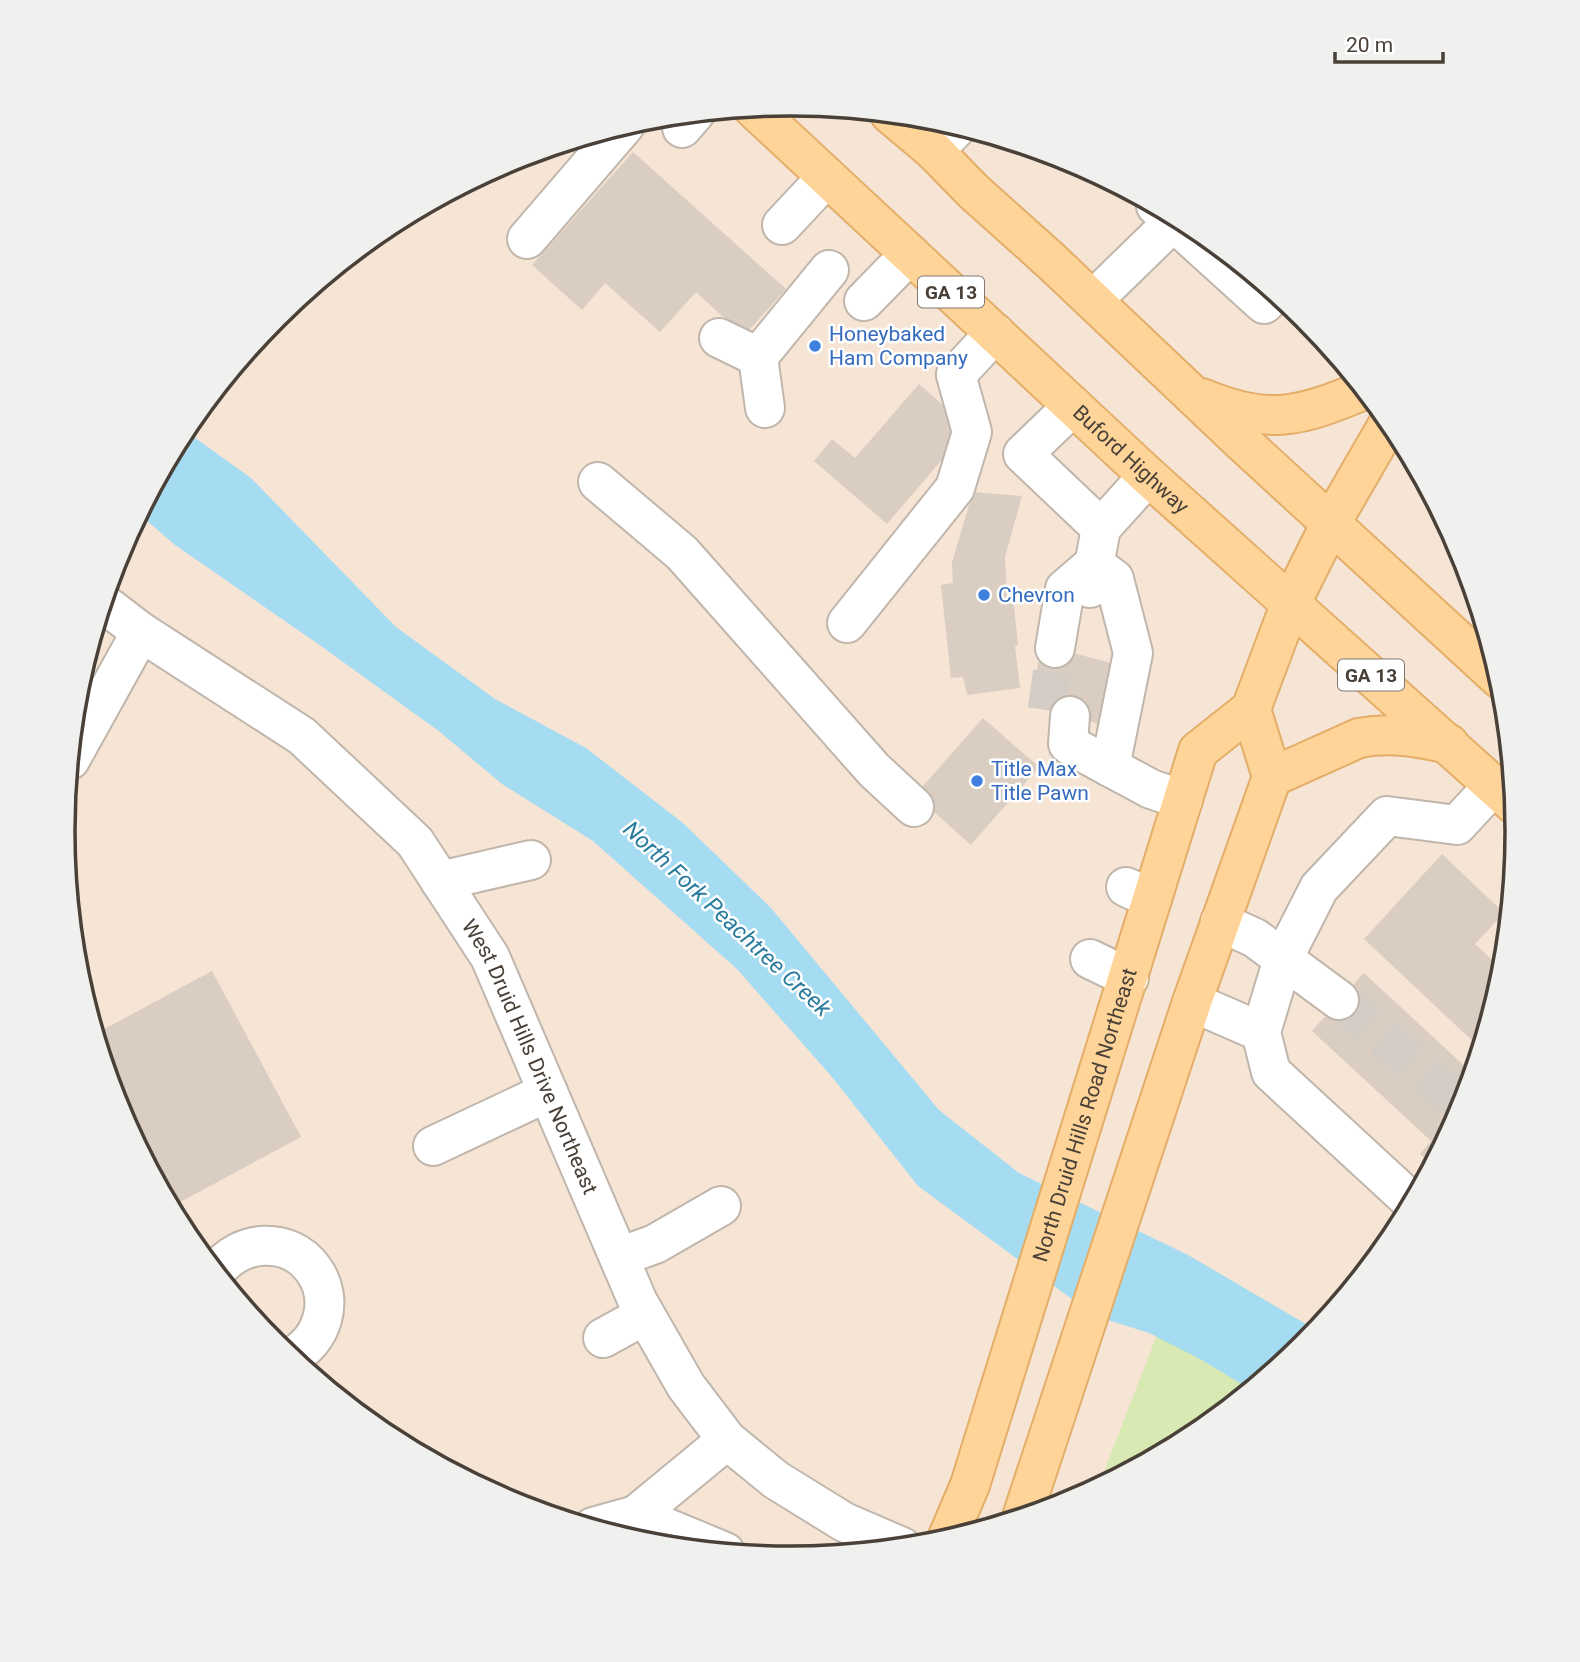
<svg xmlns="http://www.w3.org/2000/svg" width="1580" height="1662" font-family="Roboto,sans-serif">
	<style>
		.commercial { fill: #f6e4d5 }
		.green { fill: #d8e9b3 }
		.water { fill: #a6dcf1 }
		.building { fill: #dacdc2 }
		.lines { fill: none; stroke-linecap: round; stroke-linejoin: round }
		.minor-tunnel { stroke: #d3cdc6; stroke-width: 38; stroke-dasharray: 38 19; stroke-linecap: butt }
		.minor-casing { stroke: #c0b6ac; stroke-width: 42 }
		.major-casing { stroke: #e4ae68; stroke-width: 42 }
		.path { stroke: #c2b09d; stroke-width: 4.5; stroke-dasharray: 3.5 3.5; stroke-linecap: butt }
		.minor { stroke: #fff; stroke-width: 38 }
		.major { stroke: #fed499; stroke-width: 38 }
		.shop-dot { fill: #3f7fe0; stroke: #fff; stroke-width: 2.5 }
		.labels { text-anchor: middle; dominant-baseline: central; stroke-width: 5; stroke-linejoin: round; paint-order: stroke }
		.shield { fill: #fff; stroke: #807974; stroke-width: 2 }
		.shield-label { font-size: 19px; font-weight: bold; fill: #494038 }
		.shop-label { font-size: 21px; fill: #366cbe; stroke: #fff; text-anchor: start }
		.street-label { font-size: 21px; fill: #494038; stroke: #fff }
		.water-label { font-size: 23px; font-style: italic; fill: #2a7c9d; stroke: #fff }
		.rim { fill: none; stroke: #494038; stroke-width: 3.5 }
	</style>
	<rect width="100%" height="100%" fill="#f5f0ea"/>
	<path class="commercial" d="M65 831a725 725 0 1 1 1450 0a725 725 0 1 1-1450 0Z"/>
	<path class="green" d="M1188,1255L1316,1330L1304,1345L1194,1436L1098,1487Z"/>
	<path class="water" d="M184,430L251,478L396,627L495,699L586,748L683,823L771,908L939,1110L1019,1173L1188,1255L1316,1330L1304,1345L1250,1389L1200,1359L1149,1333L1095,1316L918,1186L832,1077L737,969L593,841L502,784L440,732L321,646L175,545L139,514Z"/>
	<path class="building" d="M633,152L786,289L744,336L696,292L660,332L605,283L582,310L532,265Z
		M431,202L410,226L402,218Z
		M919,384L969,428L887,524L814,461L832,439L855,458Z
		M973,492L1022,496L1005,557L1007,597L1013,596L1018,645L1015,646L1020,688L967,695L963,677L951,678L941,585L953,583L952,562Z
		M1043,645L1126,667L1111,727L1028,705Z
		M983,718L1039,767L971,845L915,795Z
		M1442,854L1504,913L1475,944L1503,970L1480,1048L1364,939Z
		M212,971L301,1137L171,1207L118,1109L95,1034Z
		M1364,973L1472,1073L1462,1110L1432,1165L1420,1154L1431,1141L1312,1031Z"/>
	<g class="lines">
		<path class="minor-tunnel" d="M1047,710L1055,648
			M1339,1000L1463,1106"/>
		<defs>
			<g id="minor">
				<path d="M682,128L695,113"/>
				<path d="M934,151L958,126"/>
				<path d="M1156,206L1264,304L1275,293"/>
				<path d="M782,225L827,177"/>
				<path d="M527,239L625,125"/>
				<path d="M1093,300L1172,223"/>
				<path d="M864,301L910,254"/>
				<path d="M719,338L758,357"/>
				<path d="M1073,406L1023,454L1101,528"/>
				<path d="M765,408L758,357L829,270"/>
				<path d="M598,482L682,553L874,770L914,807"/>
				<path d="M1090,588L1101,528L1148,476"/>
				<path id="s1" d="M103,603L141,632L302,736L415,842L490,957L638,1302L686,1386L727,1440L776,1480L844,1522L902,1547"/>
				<path d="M847,623L955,488L972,432L956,375L995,333"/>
				<path d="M1055,648L1065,589L1094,564L1114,579L1133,653L1110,767L1151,789L1183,800"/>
				<path d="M1070,716L1068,744L1110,767"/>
				<path d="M70,760L141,632"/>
				<path d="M440,881L531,860"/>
				<path d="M1126,887L1152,899"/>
				<path d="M1220,922L1255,938L1339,1000"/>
				<path d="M1090,959L1129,978"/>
				<path d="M1192,1002L1261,1032"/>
				<path d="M433,1146L548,1092"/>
				<path d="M1412,1202L1271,1072L1261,1032L1283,959L1319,888L1387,816L1457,825L1494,785"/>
				<path d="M619,1257L655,1244L721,1206"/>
				<path d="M216,1272C239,1239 289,1236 313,1269C336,1300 322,1341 291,1357"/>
				<path d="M603,1338L645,1315"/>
				<path d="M636,1515L725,1552"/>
				<path d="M593,1527L636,1515L727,1440"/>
			</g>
			<g id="major">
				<path id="s2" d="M753,108L1148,476L1514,804"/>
				<path d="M890,114L934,151L973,191L1051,261L1241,441L1500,679"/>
				<path d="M1202,398C1268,426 1300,417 1364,390"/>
				<path d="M1272,777L1359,738C1391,732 1418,737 1449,744"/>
				<path d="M1022,1517L1192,1002L1272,777L1251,709"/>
				<path id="s3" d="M947,1539L970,1485L1198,751L1251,709L1290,605L1331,523L1390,421"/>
			</g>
		</defs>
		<use href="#minor" class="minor-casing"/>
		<use href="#major" class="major-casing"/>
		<path class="path" d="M1189,1438L1192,1429L1198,1432"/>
		<use href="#minor" class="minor"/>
		<use href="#major" class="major"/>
	</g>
	<g class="shop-dot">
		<circle cx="815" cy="346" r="7"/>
		<circle cx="984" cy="595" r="7"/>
		<circle cx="977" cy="781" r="7"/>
	</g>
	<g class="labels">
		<g class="shield">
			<rect x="918" y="276.5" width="66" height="31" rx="5"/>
			<rect x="1338" y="659.5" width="66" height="31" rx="5"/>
		</g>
		<g class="shield-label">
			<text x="951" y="292">GA 13</text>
			<text x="1371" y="675">GA 13</text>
		</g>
		<g class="shop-label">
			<text x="829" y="334">Honeybaked<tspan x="829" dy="24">Ham Company</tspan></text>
			<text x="998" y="595">Chevron</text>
			<text x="991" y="769">Title Max<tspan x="991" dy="24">Title Pawn</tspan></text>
		</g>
		<g class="street-label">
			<text stroke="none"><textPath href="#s2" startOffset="516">Buford Highway</textPath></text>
			<text stroke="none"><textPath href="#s1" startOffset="639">West Druid Hills Drive Northeast</textPath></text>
			<text stroke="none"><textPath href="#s3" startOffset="446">North Druid Hills Road Northeast</textPath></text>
		</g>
		<g class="water-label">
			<text transform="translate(727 919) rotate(43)">North Fork Peachtree Creek</text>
		</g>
	</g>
	<path d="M0 0H1580V1662H0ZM75 831a715 715 0 1 1 1430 0a715 715 0 1 1-1430 0Z" fill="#f0f0ef" fill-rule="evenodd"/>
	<path class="rim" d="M75 831a715 715 0 1 1 1430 0a715 715 0 1 1-1430 0Z"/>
	<path d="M1335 52v10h108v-10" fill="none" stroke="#494038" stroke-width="3.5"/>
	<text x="1346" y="52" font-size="21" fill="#494038" stroke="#ffffff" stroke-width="5" paint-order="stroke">20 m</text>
</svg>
